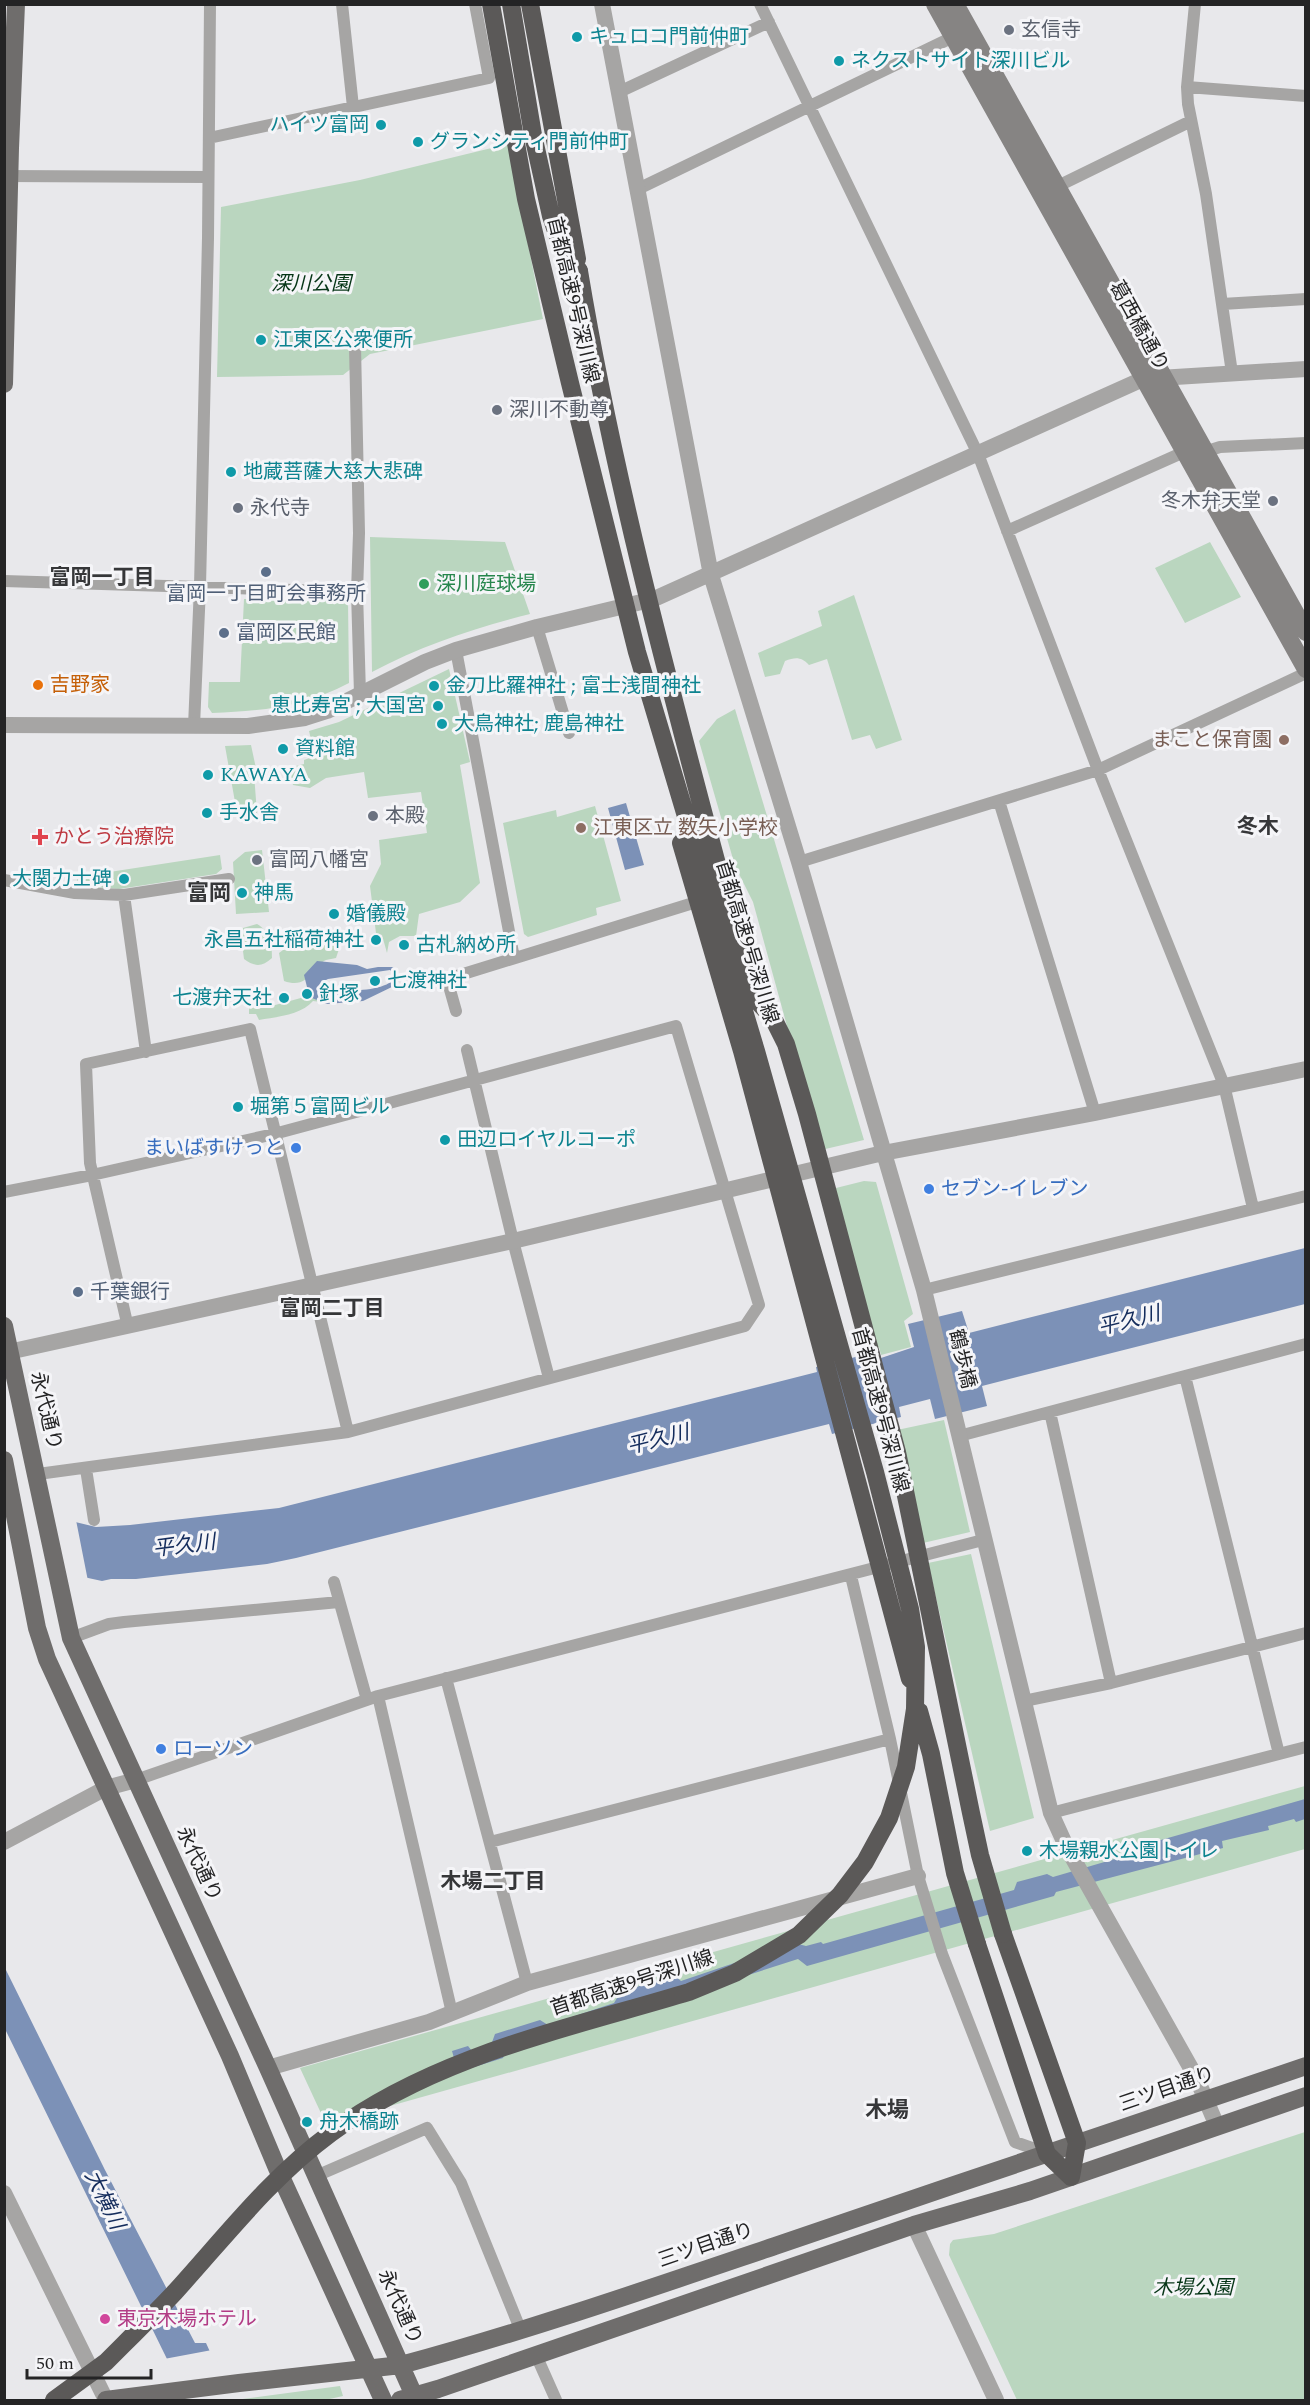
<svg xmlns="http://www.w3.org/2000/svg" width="1310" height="2405" font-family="Spectral,'Noto Sans JP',serif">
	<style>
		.green { fill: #bad6bf }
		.water { fill: #7c91b7; fill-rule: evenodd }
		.pier { fill: #e8e8eb }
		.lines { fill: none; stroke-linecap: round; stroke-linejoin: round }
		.minor { stroke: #a6a5a4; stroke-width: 12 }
		.tertiary { stroke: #a6a5a4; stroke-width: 16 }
		.secondary { stroke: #868483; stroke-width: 18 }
		.primary { stroke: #6f6d6c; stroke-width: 18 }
		.motorway { stroke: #5b5958; stroke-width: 18 }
		.motorway-bridge { stroke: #5b5958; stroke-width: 18 }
		.worship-dot { fill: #6b7280; stroke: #f5f5f8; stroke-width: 2 }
		.culture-dot { fill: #0f9aa8; stroke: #f5f5f8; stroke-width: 2 }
		.service-dot { fill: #5c6f8a; stroke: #f5f5f8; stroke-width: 2 }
		.leisure-dot { fill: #2e9e5b; stroke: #f5f5f8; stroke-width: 2 }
		.food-dot { fill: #e8710a; stroke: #f5f5f8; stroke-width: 2 }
		.education-dot { fill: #8d6e63; stroke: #f5f5f8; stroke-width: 2 }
		.health-dot { fill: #e0444e; stroke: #f5f5f8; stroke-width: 2 }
		.shop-dot { fill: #3f7fe0; stroke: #f5f5f8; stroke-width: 2 }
		.hotel-dot { fill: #d1479c; stroke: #f5f5f8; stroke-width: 2 }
		.labels { text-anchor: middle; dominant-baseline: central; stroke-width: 6; stroke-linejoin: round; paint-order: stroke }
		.worship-label { font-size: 20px; fill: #5b616d; stroke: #f5f5f8; text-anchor: start }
		.culture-label { font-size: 20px; fill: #0d838f; stroke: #f5f5f8; text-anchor: start }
		.park-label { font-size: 20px; font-style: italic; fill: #053516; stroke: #f5f5f8 }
		.street-label { font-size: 20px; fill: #242425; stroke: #f5f5f8 }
		.leisure-label { font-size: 20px; fill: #27864d; stroke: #f5f5f8; text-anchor: start }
		.service-label { font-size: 20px; fill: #4e5e75; stroke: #f5f5f8; text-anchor: start }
		.food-label { font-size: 20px; fill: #c56008; stroke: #f5f5f8; text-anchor: start }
		.education-label { font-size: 20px; fill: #785e54; stroke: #f5f5f8; text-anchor: end }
		.health-label { font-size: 20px; fill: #be3a42; stroke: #f5f5f8; text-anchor: start }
		.shop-label { font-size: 20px; fill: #366cbe; stroke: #f5f5f8; text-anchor: start }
		.hotel-label { font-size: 20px; fill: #b23c85; stroke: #f5f5f8; text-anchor: start }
		.neighbourhood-label { font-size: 21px; font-weight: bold; fill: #363739; stroke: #f5f5f8 }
		.water-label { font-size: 21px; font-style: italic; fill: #142c5c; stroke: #f5f5f8 }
		.quarter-label { font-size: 22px; font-weight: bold; fill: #363739; stroke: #f5f5f8 }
	</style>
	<rect width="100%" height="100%" fill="#e8e8eb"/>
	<path class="green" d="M508,144L543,319L370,354L343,375L217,377L221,207L360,180Z
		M370,537L505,542L530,614C474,628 423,645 372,672Z
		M1210,542L1241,597L1185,623L1155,568Z
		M854,595L902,740L876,749L870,735L852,740L827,659L809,665C801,657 796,657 785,661L780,674L765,677L758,653L822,626L818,611Z
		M244,599L348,601L349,683C303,707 263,711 212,713L208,707L209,682H240Z
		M449,669L470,762L460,765L480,883L460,902L419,914L416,936H400L389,942L387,953L382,935L376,933L370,886L381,864L379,840L427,833L421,792L368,798L364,772L326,778L310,788L293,785L288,768L304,764V760L315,756L309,731L339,722Z
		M735,709L864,1140L821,1150L753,902L735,866L699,741L717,719Z
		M251,745L257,773L254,774L257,813L251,816L237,813L225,746Z
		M595,806L621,901L596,908L597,915L528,937L524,934L503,823L556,810L557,817Z
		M262,850L269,912L236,914L233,862L245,852Z
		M220,855L222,869L216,874L119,889L78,886L77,877Z
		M257,924C271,932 272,944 272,958C262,967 255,967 244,959L241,935L243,928Z
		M338,937L339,949L336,958C333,959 329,959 326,960C312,966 310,990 284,981L279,953L298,939Z
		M319,993L321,1002L313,1001C301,1015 276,1017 259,1020L256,1014H249V1008L268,1007Z
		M864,1181L876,1182L913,1314L904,1321L911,1347L881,1355L879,1347L875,1348L832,1189Z
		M944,1420L970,1532L923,1543L897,1430Z
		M971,1554L1034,1818L990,1831L928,1563Z
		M1305,1786V1849L326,2124L300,2068Z
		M1305,2132V2400H1017L949,2255L950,2244L953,2240L994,2234Z
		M340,2386L343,2396L325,2400H235Z"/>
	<path class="water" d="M626,803L644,865L625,870L608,808Z
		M317,961L357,965L367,969L378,967H392L397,970L399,980L396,985L363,1001L327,1004L312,998L308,991L304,975ZM390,970L394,973L395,978C384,993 341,991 323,990L322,982L328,979Z
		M1305,1248V1304L982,1386L987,1406L935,1419L930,1399L899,1407L901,1417L832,1434L829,1424L296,1558L267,1564L136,1579H111L102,1581L5,1560V1505L96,1527L130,1525L279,1508L817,1372L816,1367L879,1351L881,1358L914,1347L908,1324L962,1311L969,1333Z
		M1305,1799V1819L1296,1822L1294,1819L1268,1826L1269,1830L1222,1841L1223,1848L1056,1892L1054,1896L807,1966L798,1959L677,1998L507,2048L503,2058L458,2072L452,2051L468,2046L472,2051L491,2045L495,2034L540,2020L548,2025L614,2003L620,1993L673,1974L681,1981L794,1943L806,1946L821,1942L823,1944L1014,1890L1017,1882L1047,1874L1053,1877L1125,1856L1129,1849Z
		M4,1966L105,2170L195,2343H206L232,2400L167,2359L5,2029Z"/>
	<path class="pier" d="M4,1502L76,1520L88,1581L4,1563Z
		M212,2350L235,2400H182L164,2359Z"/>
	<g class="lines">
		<path class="minor" d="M342,4L353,107
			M760,4L978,454L1098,770L1224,1085L1253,1208
			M1195,4L1187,87L1188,104L1206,194L1232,373
			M1187,87L1306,96
			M619,92L769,22
			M209,138L489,78L475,4
			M4,176L208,177
			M1056,187L1191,121
			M638,189L953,37
			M1222,304L1306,299
			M355,346L359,533L357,592L360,694
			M1204,452L1220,447L1306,443
			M1007,531L1184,452
			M4,581L357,592
			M537,627L569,733
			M456,650L514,958
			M194,726L200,587L208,238L210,4
			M999,801L1095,1113
			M799,862L1098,770L1306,673
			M4,880L75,893L124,895L229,879
			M124,895L146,1052
			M456,1011L447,979L690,904
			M467,1050L513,1241L549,1378
			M4,1192L92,1175L274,1134L676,1026L759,1305L745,1326L348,1432L38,1474
			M924,1290L1306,1196
			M128,1327L90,1163L86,1064L250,1029L348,1432
			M1185,1376L1279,1754
			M1050,1412L1111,1683
			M959,1436L1306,1344
			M86,1469L94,1520
			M851,1576L890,1739L918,1876L942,1954L1015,2142L1046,2153
			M334,1582L367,1700
			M71,1638L109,1624L124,1622L339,1602
			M446,1678L527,1983
			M378,1696L452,2013
			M1024,1701L1111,1683L1306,1633
			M136,1780L378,1696L983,1540
			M1051,1813L1306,1747
			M490,1842L890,1739
			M316,2176L427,2128L461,2183L521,2331
			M536,2355L556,2400"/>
		<path class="tertiary" d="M602,4L711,575L799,862L924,1290L1051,1813L1066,1846L1197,2079L1217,2126
			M4,725L248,726L305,718L327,711L425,662L456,650L537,627L654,599L1143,379L1306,369
			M4,1353L513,1241L883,1153L1095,1113L1306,1069
			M4,1842L106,1788L136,1780
			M268,2068L429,2022L527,1983L918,1876
			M4,2193L106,2400
			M914,2225L996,2400"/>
		<path class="secondary" d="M935,4L1306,669
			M955,4L1306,632"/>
		<path class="primary" d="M4,384L10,148L16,4
			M4,1326L71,1638L268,2068L416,2400
			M4,1460L37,1628L47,1659L230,2056L277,2168L383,2400
			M106,2400L239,2383L401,2365C527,2331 651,2288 775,2246C952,2186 1128,2125 1306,2066
			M400,2400L438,2389L914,2225L1030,2191L1306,2096"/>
		<path class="motorway" d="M511,4L533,135L551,216L559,240L579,271
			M530,4L577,259
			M1003,1934L1077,2143L1071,2177
			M977,1944L1047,2154L1071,2177"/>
		<path class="motorway-bridge" d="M579,271C619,512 687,748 749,985
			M681,843L742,1051L910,1679
			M751,994L773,1018L786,1044L807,1114L897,1452L971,1813L980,1855L1003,1934
			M919,1711L931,1754L955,1873L977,1944
			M54,2400L106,2362L124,2344C141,2327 158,2310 175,2292C225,2237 270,2178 331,2133C435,2056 566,2029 689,1992L735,1973L799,1935L840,1895L865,1862L889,1818L906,1767L915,1709L916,1647L910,1609L875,1472L756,1051L637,652L570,383L526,199L491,4"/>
	</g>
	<g class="worship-dot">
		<circle cx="1009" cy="30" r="6"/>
		<circle cx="497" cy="410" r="6"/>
		<circle cx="1273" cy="501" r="6"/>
		<circle cx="238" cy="508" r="6"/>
		<circle cx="373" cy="816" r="6"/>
		<circle cx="257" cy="860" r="6"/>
	</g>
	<g class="culture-dot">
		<circle cx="577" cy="37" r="6"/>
		<circle cx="839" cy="61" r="6"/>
		<circle cx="381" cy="125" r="6"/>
		<circle cx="418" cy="142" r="6"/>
		<circle cx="261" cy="340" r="6"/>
		<circle cx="231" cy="472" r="6"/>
		<circle cx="434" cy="686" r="6"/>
		<circle cx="438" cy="706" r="6"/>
		<circle cx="442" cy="724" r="6"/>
		<circle cx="283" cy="749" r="6"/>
		<circle cx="208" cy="775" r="6"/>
		<circle cx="207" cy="813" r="6"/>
		<circle cx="124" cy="879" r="6"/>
		<circle cx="242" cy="893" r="6"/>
		<circle cx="334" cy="914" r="6"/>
		<circle cx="376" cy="940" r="6"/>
		<circle cx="404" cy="945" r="6"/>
		<circle cx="375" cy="981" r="6"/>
		<circle cx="307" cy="994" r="6"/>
		<circle cx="284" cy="998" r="6"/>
		<circle cx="238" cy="1107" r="6"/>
		<circle cx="445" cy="1140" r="6"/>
		<circle cx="1027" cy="1851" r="6"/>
		<circle cx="307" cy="2122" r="6"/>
	</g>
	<g class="service-dot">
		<circle cx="266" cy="572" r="6"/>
		<circle cx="224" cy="633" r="6"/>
		<circle cx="78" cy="1292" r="6"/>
	</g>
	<circle class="leisure-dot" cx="424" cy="584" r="6"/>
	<circle class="food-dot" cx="38" cy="685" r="6"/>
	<g class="education-dot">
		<circle cx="1284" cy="740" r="6"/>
		<circle cx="581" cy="828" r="6"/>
	</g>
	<path class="health-dot" d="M37 828h6v6h6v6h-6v6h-6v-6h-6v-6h6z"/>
	<g class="shop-dot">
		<circle cx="296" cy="1148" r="6"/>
		<circle cx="929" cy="1189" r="6"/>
		<circle cx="161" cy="1749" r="6"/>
	</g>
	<circle class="hotel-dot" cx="105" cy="2319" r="6"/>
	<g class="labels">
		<g class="worship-label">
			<text x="1021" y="30">玄信寺</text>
			<text x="509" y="410">深川不動尊</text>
			<text x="1261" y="501" text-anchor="end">冬木弁天堂</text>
			<text x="250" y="508">永代寺</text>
			<text x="385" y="816">本殿</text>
			<text x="269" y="860">富岡八幡宮</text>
		</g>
		<g class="culture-label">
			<text x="589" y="37">キュロコ門前仲町</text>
			<text x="851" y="61">ネクストサイト深川ビル</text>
			<text x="369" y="125" text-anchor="end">ハイツ富岡</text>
			<text x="430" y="142">グランシティ門前仲町</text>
			<text x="273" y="340">江東区公衆便所</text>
			<text x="243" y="472">地蔵菩薩大慈大悲碑</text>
			<text x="446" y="686">金刀比羅神社 ; 富士浅間神社</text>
			<text x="426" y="706" text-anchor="end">恵比寿宮 ; 大国宮</text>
			<text x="454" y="724">大鳥神社; 鹿島神社</text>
			<text x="295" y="749">資料館</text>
			<text x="220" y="775">KAWAYA</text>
			<text x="219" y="813">手水舎</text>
			<text x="112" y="879" text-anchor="end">大関力士碑</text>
			<text x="254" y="893">神馬</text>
			<text x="346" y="914">婚儀殿</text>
			<text x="364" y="940" text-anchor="end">永昌五社稲荷神社</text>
			<text x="416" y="945">古札納め所</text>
			<text x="387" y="981">七渡神社</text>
			<text x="319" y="994">針塚</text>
			<text x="272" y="998" text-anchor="end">七渡弁天社</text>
			<text x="250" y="1107">堀第５富岡ビル</text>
			<text x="457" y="1140">田辺ロイヤルコーポ</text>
			<text x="1039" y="1851">木場親水公園トイレ</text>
			<text x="319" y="2122">舟木橋跡</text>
		</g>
		<g class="park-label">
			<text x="311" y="284">深川公園</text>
			<text x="1193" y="2288">木場公園</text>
		</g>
		<g class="street-label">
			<text transform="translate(573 300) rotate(77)">首都高速9号深川線</text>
			<text transform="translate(1139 326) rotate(61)">葛西橋通り</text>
			<text transform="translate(747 942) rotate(73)">首都高速9号深川線</text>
			<text transform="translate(962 1359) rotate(77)">鶴歩橋</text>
			<text transform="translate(880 1410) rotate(75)">首都高速9号深川線</text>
			<text transform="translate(46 1411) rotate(77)">永代通り</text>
			<text transform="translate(199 1864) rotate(65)">永代通り</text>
			<text transform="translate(632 1983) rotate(-18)">首都高速9号深川線</text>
			<text transform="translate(1167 2089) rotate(-19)">三ツ目通り</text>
			<text transform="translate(706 2245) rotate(-19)">三ツ目通り</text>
			<text transform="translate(400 2307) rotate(66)">永代通り</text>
		</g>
		<g class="leisure-label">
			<text x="436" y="584">深川庭球場</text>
		</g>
		<g class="service-label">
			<text x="266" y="594" text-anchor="middle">富岡一丁目町会事務所</text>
			<text x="236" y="633">富岡区民館</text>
			<text x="90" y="1292">千葉銀行</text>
		</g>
		<g class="food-label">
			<text x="50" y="685">吉野家</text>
		</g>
		<g class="education-label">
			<text x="1272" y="740">まこと保育園</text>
			<text x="593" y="828" text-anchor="start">江東区立 数矢小学校</text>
		</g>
		<g class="health-label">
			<text x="54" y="837">かとう治療院</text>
		</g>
		<g class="shop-label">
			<text x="284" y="1148" text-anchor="end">まいばすけっと</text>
			<text x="941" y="1189">セブン-イレブン</text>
			<text x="173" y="1749">ローソン</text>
		</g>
		<g class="hotel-label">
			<text x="117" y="2319">東京木場ホテル</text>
		</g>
		<g class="neighbourhood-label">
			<text x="102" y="578">富岡一丁目</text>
			<text x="1258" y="827">冬木</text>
			<text x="332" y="1309">富岡二丁目</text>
			<text x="493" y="1882">木場二丁目</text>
		</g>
		<g class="water-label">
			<text transform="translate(1129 1321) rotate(-14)">平久川</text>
			<text transform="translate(658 1440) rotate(-14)">平久川</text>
			<text transform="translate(184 1546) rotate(-7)">平久川</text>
			<text transform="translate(104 2200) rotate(64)">大横川</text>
		</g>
		<g class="quarter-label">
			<text x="209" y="893">富岡</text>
			<text x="887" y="2110">木場</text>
		</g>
	</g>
	<rect width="1310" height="2405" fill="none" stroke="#242425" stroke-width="12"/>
	<path d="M27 2369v9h124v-9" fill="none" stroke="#242425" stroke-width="3"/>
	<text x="36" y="2369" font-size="18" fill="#242425" stroke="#f5f5f8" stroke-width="4.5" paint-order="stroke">50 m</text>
</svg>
